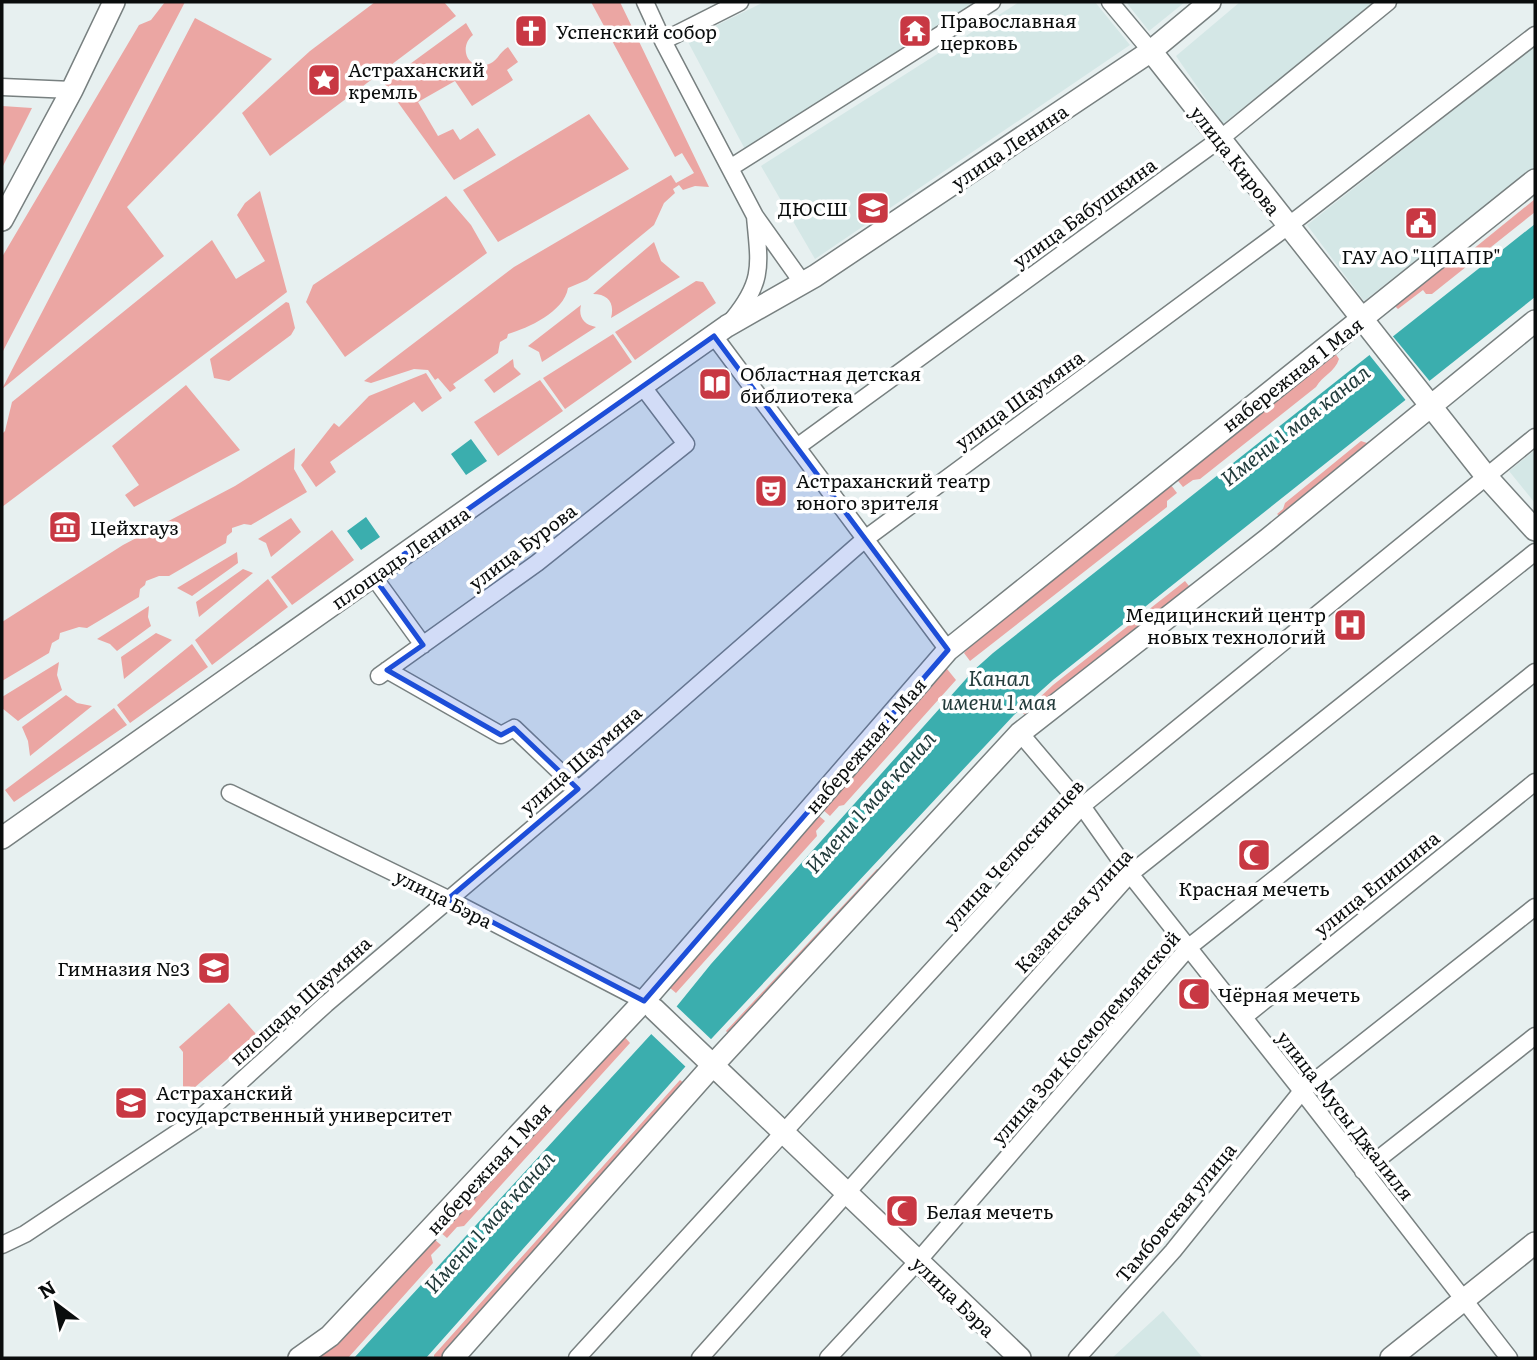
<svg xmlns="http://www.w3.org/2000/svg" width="1537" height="1360" font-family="Literata,serif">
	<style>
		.built { fill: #d4e7e6 }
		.green { fill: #eba6a3 }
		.water { fill: #3baeae }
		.pier { fill: #e7f0f0 }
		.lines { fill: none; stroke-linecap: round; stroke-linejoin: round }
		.minor-casing { stroke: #788080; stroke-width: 19 }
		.major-casing { stroke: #788080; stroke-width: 24 }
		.minor { stroke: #fff; stroke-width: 16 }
		.major { stroke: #fff; stroke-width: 21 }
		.marked { fill: #1d4ed8; fill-opacity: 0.2; stroke: #1d4ed8; stroke-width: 5; stroke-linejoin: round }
		.labels { text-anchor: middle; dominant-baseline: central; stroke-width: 7; stroke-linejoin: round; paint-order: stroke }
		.poi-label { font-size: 19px; fill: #0a0d0d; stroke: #fff; text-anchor: start }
		.street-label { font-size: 19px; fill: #0a0d0d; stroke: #fff }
		.water-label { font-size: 21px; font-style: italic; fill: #233c3c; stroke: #fff }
	</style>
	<rect width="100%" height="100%" fill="#e7f0f0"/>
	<path class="built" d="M764,2H982L748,155L687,40Z
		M1019,2H1095L1130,45L815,259L761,166Z
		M1126,2H1185L1149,31Z
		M1240,2H1375L1223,124L1176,56Z
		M1535,46V167L1364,301L1307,225Z
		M1535,450V503L1509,471Z
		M1163,1311L1203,1358H1112Z"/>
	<path class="green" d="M165,2H185L2,353V257L139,25L151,20Z
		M375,2H444L456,16L270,156L242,113L310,51Z
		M591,2H620L709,187L695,186L683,190L679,185L673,189L675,193L664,203L654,225L587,280L568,288C564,312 528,328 508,334L507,338L500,342L498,353L453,384L456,388L450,392L438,378L435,380L428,370L414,369L371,383L364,381L514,267L671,175L676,183L694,173L682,153L675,157Z
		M195,18L272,59L127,207L164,256L2,389Z
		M466,23L473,35C459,46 466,69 486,65C497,63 499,52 508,47L518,62L507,70L513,80L472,106L455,81L418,102L438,136L453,129L460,140L478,128L496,155L454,180L384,83Z
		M2,106L32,108L2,168Z
		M589,114L629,169L498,242L463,190Z
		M260,191L287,292L2,507V434L5,431L12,402L212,240L236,279L265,261L237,215L245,203Z
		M446,196L471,225L487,253L345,357L306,302L313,285Z
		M1535,199V212L1432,294H1426L1423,290L1398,309L1393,304L1446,262L1456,263Z
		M654,242L661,261L680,277L611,318C615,303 608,294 593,294Z
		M696,281L703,282L716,303L635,360L615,332Z
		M286,302L289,303L295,328L291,335L229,381L214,378L210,359Z
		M581,305C578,317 584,325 596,327L542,362L539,352L528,346Z
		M613,334L632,362L565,409L543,378Z
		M1333,350L1339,359C1335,372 1322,376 1316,387L1200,479L1193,480L1183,487L1174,476Z
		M513,359L514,367L521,374L494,393L484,380Z
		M426,373L442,398L422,412L414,402L330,462L336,472L316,487L301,465L334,423L339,427L369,396Z
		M540,380L563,411L498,456L474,422Z
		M186,385L240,450L134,507L125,495L139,485L112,446Z
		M1391,426L1282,518L1277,514L1283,509L1285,503L1361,441L1367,443Z
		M295,448L294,469L307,492L251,525L244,524L232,528V532L227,536L226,543L169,576H159L146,581L145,585L140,589L139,597L87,628L79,627L60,633L59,639L52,643L49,653L2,681V622L123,545L235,486Z
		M1168,481L1177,493L1167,501V507L970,661L964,653L973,643Z
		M291,518L301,532L271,557L266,543L258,539Z
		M332,530L354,560L292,605L271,577Z
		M237,552L238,563L192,596L177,588Z
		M243,569L253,573L199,617L196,602Z
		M268,579L288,607L212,665L195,640Z
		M1185,581L1189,586V593L1029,720L1023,713L1053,685Z
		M149,606L148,617L151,626L117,651L110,644L97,639Z
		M156,633L172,640L124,679L121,657Z
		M192,644L208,667L130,723L117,705Z
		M59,662L57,675L62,690L18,721L2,708V697Z
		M943,664L956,680L844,805L839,806L830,816L823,810L854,775L852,765Z
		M66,695L77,703L92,706L30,756L28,741L22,727Z
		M114,708L127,725L14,802L5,790Z
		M818,815L825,821L816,831L817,836L676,993L663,982Z
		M877,869H881L732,1038L726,1031Z
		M229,1003L256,1034L186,1095L183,1086V1052L179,1047Z
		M622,1034L630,1043L464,1226L457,1227L447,1238L440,1232Z
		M680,1080L688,1086L444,1358H434V1355Z
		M434,1239L441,1245L431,1255L433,1263L348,1358H318L328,1351Z"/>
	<path class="water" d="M1535,224V297L1053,680L1014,715L685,1067L426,1358H354L677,1006L711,964L974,670L993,653Z
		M471,439L487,461L466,475L451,454Z
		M366,517L380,537L361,550L347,531Z"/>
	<path class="pier" d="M1391,334L1432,384L1408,403L1367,352Z
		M674,1004L714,1042L688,1069L648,1031Z"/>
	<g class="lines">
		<defs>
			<path id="minor" d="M645,2L663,41L755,216L802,282
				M1110,2L1151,51
				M663,41L740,2
				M2,87L72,90
				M730,168L992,2
				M733,319C765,280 759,263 755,216
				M714,336L948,650
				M797,447L1220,139L1388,2
				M373,576L423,645
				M387,670L501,735L514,728L578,789
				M379,676L537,563L686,444L643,387
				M1020,733L1082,806L1130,874L1302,1091L1509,1358
				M230,793L448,899L644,1001L651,1007
				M1244,1017L1535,782
				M1363,1171L1535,1036
				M2,1245L25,1234L204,1115L326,1004L587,782L865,539L1288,226L1535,35
				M577,1358L1082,806L1535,437
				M700,1358L1130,874L1535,552
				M828,1358L918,1261L1189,947L1535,672
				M1077,1358L1173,1251L1302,1091L1535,907"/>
			<path id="major" d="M1151,51L1486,476L1535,530
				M2,220L72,90L114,2
				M2,838L727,326L815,276L1151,51L1210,2
				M654,1009L1020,1358
				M299,1358L330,1336L644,1001L948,650L1535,180
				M453,1358L713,1065L1020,733L1268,539L1535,321
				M1391,1358L1535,1243"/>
		</defs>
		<use href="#minor" class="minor-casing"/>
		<use href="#major" class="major-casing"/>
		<use href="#minor" class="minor"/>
		<use href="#major" class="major"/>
	</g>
	<path class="marked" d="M714,336L948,650L644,1001L448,899L578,789L514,728L501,735L387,670L423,645L373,576Z"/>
	<defs>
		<symbol id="church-square" viewBox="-11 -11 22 22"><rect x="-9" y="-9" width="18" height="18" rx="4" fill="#c83843" stroke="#fff"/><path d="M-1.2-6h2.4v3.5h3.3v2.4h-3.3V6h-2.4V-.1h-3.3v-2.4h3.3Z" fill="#fff"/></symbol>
		<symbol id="temple-square" viewBox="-11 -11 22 22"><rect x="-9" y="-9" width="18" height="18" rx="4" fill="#c83843" stroke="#fff"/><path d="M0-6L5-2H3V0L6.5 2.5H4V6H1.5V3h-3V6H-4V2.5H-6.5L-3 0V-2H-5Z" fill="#fff"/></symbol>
		<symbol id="sight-square" viewBox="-11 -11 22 22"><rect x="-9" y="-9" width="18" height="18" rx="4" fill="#c83843" stroke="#fff"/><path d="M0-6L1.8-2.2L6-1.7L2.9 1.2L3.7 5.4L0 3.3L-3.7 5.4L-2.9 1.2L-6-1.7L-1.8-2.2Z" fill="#fff"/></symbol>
		<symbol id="school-square" viewBox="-11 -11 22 22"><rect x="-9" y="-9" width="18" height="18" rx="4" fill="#c83843" stroke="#fff"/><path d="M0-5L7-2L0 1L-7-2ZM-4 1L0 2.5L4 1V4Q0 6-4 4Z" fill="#fff"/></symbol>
		<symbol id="civic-square" viewBox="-11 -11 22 22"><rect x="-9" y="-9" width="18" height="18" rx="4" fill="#c83843" stroke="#fff"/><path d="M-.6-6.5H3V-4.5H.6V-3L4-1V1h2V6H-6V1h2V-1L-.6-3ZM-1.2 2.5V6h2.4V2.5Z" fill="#fff"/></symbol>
		<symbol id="library-square" viewBox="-11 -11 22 22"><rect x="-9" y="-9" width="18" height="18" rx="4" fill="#c83843" stroke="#fff"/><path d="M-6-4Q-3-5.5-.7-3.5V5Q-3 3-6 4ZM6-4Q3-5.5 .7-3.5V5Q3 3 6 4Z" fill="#fff"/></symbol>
		<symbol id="theatre-square" viewBox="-11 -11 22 22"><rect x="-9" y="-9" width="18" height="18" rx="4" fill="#c83843" stroke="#fff"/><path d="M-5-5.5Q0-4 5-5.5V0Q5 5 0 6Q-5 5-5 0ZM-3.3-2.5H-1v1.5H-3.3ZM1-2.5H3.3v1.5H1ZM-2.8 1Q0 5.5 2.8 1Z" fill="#fff"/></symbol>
		<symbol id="museum-square" viewBox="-11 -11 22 22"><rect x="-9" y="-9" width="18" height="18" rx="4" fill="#c83843" stroke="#fff"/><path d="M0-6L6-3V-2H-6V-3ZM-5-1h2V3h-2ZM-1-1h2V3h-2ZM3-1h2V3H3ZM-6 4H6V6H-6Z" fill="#fff"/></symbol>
		<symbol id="hospital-square" viewBox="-11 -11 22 22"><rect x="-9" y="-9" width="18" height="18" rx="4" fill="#c83843" stroke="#fff"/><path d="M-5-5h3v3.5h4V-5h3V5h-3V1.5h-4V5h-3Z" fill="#fff"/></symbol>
		<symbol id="mosque-square" viewBox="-11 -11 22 22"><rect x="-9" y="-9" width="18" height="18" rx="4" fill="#c83843" stroke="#fff"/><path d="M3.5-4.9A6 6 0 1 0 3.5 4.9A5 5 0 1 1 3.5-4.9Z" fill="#fff"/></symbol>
		<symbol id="university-square" viewBox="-11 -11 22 22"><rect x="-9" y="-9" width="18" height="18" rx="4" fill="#c83843" stroke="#fff"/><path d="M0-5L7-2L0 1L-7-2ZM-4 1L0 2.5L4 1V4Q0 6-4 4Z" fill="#fff"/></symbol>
	</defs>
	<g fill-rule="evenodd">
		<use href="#church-square" x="512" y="12" width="38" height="38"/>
		<use href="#temple-square" x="896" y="12" width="38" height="38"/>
		<use href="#sight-square" x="305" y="61" width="38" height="38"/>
		<use href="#school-square" x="854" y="189" width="38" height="38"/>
		<use href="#civic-square" x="1402" y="204" width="38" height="38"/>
		<use href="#library-square" x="696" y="365" width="38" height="38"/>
		<use href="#theatre-square" x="752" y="472" width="38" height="38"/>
		<use href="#museum-square" x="46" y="508" width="38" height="38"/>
		<use href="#hospital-square" x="1331" y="606" width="38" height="38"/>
		<use href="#mosque-square" x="1235" y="836" width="38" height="38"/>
		<use href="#school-square" x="195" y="949" width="38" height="38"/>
		<use href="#mosque-square" x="1175" y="975" width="38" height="38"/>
		<use href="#university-square" x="112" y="1084" width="38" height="38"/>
		<use href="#mosque-square" x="883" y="1192" width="38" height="38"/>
	</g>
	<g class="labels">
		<g class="poi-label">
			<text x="940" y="20">Православная<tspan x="940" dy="22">церковь</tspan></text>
			<text x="556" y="31">Успенский собор</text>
			<text x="348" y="69">Астраханский<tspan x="348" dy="22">кремль</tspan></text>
			<text x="848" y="208" text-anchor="end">ДЮСШ</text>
			<text x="1421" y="256" text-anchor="middle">ГАУ АО "ЦПАПР"</text>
			<text x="740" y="373">Областная детская<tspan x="740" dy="22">библиотека</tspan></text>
			<text x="796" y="480">Астраханский театр<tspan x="796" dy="22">юного зрителя</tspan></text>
			<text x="90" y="527">Цейхгауз</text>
			<text x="1326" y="614" text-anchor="end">Медицинский центр<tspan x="1326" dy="22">новых технологий</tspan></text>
			<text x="1254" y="888" text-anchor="middle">Красная мечеть</text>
			<text x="190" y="968" text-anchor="end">Гимназия №3</text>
			<text x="1218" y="994">Чёрная мечеть</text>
			<text x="156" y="1092">Астраханский<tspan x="156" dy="22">государственный университет</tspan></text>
			<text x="926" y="1211">Белая мечеть</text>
		</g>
		<g class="street-label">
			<text transform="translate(1009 146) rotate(-34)">улица Ленина</text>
			<text transform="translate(1236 160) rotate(52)">улица Кирова</text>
			<text transform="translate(1084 212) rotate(-36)">улица Бабушкина</text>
			<text transform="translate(1292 374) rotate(-38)">набережная 1 Мая</text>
			<text transform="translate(1019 399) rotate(-36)">улица Шаумяна</text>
			<text transform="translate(522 546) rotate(-37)">улица Бурова</text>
			<text transform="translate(400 557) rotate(-35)">площадь Ленина</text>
			<text transform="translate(865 745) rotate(-49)">набережная 1 Мая</text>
			<text transform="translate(580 759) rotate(-41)">улица Шаумяна</text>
			<text transform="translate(1013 853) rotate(-47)">улица Челюскинцев</text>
			<text transform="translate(1376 883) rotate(-39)">улица Епишина</text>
			<text transform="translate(444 898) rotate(27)">улица Бэра</text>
			<text transform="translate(1073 910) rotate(-47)">Казанская улица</text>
			<text transform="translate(300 1000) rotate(-42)">площадь Шаумяна</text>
			<text transform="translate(1085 1037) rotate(-49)">улица Зои Космодемьянской</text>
			<text transform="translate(1346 1115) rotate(52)">улица Мусы Джалиля</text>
			<text transform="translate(488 1168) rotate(-47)">набережная 1 Мая</text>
			<text transform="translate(1175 1212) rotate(-50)">Тамбовская улица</text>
			<text transform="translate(954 1296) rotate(44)">улица Бэра</text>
		</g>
		<g class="water-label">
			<text transform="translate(1294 424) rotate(-38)">Имени 1 мая канал</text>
			<text x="999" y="676">Канал<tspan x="999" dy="24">имени 1 мая</tspan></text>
			<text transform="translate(869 801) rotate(-48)">Имени 1 мая канал</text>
			<text transform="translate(488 1221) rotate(-48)">Имени 1 мая канал</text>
		</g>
	</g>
	<rect width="1537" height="1360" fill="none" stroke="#0a0d0d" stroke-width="7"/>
	<g transform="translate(56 1304) rotate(328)" stroke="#ffffff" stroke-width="5" paint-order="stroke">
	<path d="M0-5L12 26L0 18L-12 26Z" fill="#0a0d0d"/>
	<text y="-10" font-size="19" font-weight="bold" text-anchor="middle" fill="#0a0d0d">N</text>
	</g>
</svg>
